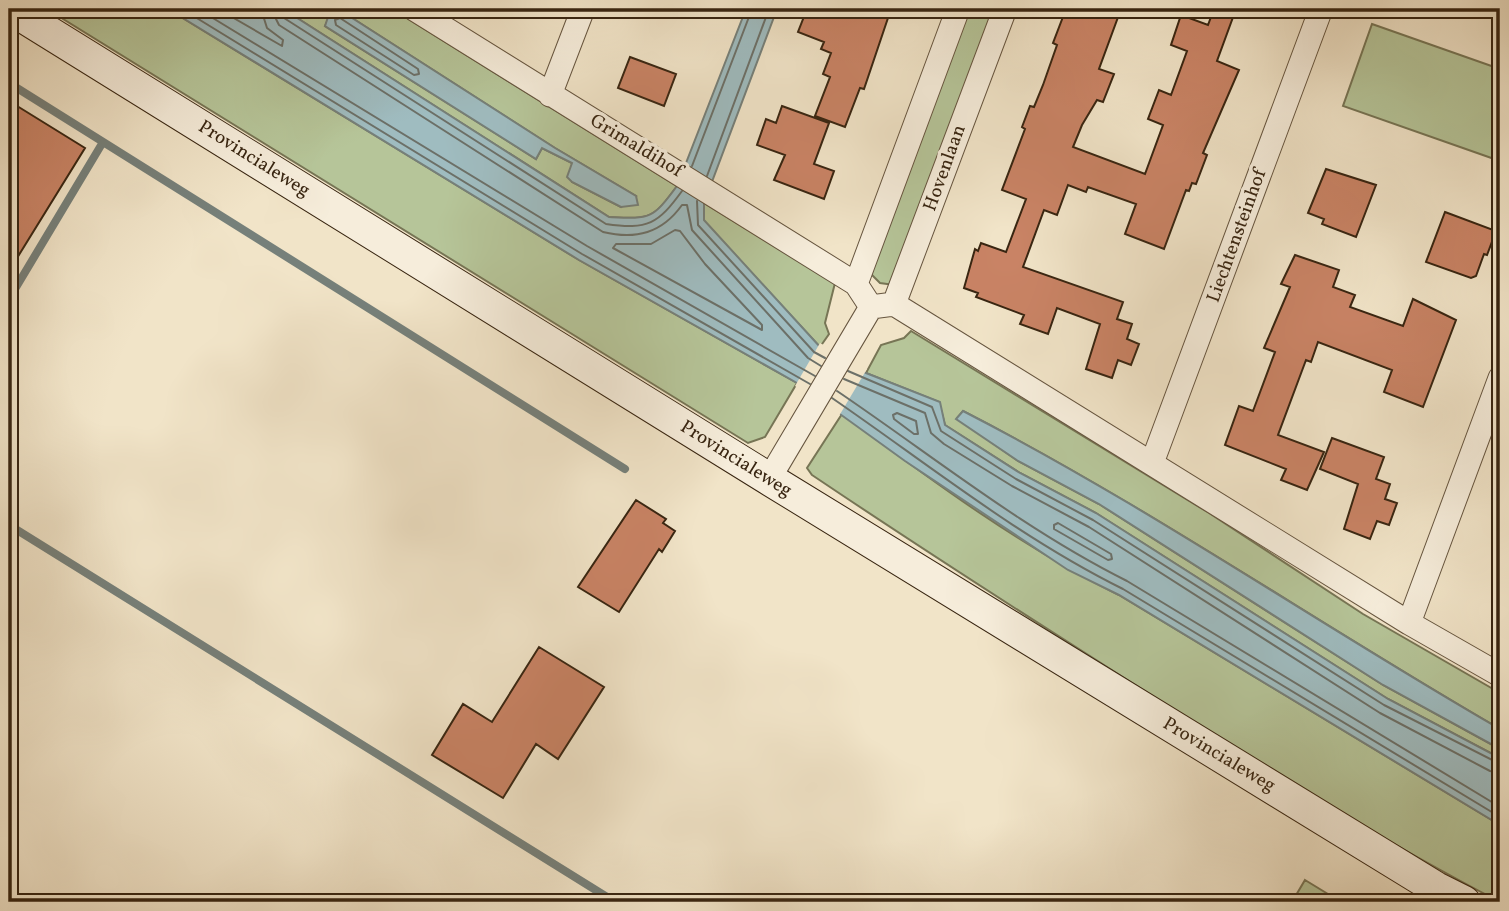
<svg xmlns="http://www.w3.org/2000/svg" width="1509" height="911" font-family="Vollkorn,serif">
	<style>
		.green { fill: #b6c599; stroke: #777555; stroke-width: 2 }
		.water { fill: #9fbcc0; stroke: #76807a; stroke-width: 2 }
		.pier { fill: #f1e4c8 }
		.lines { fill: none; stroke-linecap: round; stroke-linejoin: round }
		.shore { stroke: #6c7068; stroke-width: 2 }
		.stream { stroke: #76807a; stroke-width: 8 }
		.building { fill: #c98365; stroke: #382511; stroke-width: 2 }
		.minor-casing { stroke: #66553f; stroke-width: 25 }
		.secondary-casing { stroke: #382511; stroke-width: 34 }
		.minor { stroke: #f6eddb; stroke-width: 23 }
		.secondary { stroke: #f6eddb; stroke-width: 32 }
		.labels { text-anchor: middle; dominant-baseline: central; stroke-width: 7; stroke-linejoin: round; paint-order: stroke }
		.street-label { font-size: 19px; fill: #382511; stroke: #f6eddb }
	</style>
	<rect width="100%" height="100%" fill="#f1e4c8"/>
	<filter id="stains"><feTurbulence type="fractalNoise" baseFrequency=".00286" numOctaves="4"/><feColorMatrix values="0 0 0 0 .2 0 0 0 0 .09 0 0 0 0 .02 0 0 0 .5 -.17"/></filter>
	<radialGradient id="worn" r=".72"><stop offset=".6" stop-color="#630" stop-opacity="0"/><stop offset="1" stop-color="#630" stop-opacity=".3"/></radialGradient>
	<path class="green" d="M47,9H168L579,260L797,383L765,437L748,443Z
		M283,9H298L307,15L313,9L329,17L325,26L536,159L542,148L572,163V182L621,207L636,196L555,148L338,9H392L677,186C652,220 651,219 609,217Z
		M968,9H996L894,285L880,283L870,273Z
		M1372,24L1500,69V161L1343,106Z
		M704,203L835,283L825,323L829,334L820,347L703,220Z
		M911,331L1209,513L1363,614L1500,693V729C1320,625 1148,506 963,411L957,418L1018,461L1099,504L1383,685L1500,749V758L1388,699L1096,513L1020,473L945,425L939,402L866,373L881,345L904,338Z
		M842,414C930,479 1021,547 1119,595L1500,825V902C1381,840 1267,769 1154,697C1039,624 925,551 812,475L807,468Z
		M1305,880L1341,902H1292Z"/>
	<path class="water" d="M168,9H283L609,217C650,219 652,220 677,186L746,9H777L704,203V220L820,347L866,373L940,402L945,425L1020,473L1096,513L1388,699L1500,758V825L1119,595L1068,570L905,461L797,383L579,260Z
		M298,9H338L555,148L636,196L638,205L621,207L572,182L567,177L572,163L542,148L536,159L325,26L328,17L314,9L307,15Z
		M963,411C1148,506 1319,625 1500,729V749L1383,685L1099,504L1018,461L956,419Z"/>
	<path class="pier" d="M820,343L867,369L839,416L795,386Z"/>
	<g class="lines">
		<path class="shore" d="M182,9L582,254L810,384
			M198,9L587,246L815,376
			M218,9L282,46L283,40L267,28L261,9
			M271,9L279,25L603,232C636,240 662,233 682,205H687L692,230L808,358L821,366
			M280,9L284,18L606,224C648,230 658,224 682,191
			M340,18L418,69L419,74L414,75L336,25L335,20Z
			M692,166L752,9
			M707,176L769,9
			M697,201L698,225L814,352L825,358
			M675,230L680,231L705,264L762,325V330L613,248L616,244H651Z
			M848,371L932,407L941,431L1016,479L1093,520L1384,705L1500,764
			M844,379L925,413L931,433L944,444L1012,486L1089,527L1380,713L1490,771L1500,773
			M837,391C933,456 1023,529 1127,581L1500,807
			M832,398C928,464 1018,537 1123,589L1500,817
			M897,413L916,421L918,434H914L894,419L893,415Z
			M1058,523L1111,554L1112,559L1108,560L1054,529V525Z"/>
		<path class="stream" d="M9,83L625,469
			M9,299L103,142
			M9,525L615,902"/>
	</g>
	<path class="building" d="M807,9H891L864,89L860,88L845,127L815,116L830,77L823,74L831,53L821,49L824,42L798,32Z
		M1066,9H1121L1099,69L1114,74L1103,102L1097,100L1082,125L1073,147L1145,174L1163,125L1148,119L1159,90L1171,95L1187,51L1171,45L1181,15L1208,25L1214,9H1236L1217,61L1239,70L1203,153L1207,155L1196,184L1192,183L1189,191L1186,190L1164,249L1125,234L1136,204L1088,187L1086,192L1068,185L1057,215L1044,210L1023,267L1123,302L1117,319L1132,324L1127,339L1139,344L1131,365L1118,360L1112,378L1086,369L1100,324L1057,308L1048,334L1020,324L1024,315L976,297L978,293L964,288L975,249L978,251L981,243L1006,252L1026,199L1002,190L1025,129L1022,127L1030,106L1034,107L1043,85L1057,45L1053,43Z
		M630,57L676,74L664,106L618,88Z
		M9,101L85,148L9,271Z
		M782,106L829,123L814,164L834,171L824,199L774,180L785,155L757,145L766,119L776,123Z
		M1326,169L1376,185L1356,237L1322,224L1324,219L1308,213Z
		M1445,212L1496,231L1487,255L1484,254L1476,276L1471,278L1426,262Z
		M1295,255L1339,270L1333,287L1355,295L1350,307L1403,326L1413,299L1456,320L1423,407L1384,392L1392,370L1318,342L1311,362L1306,360L1278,435L1324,452L1307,490L1281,480L1286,469L1225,445L1239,406L1253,411L1275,352L1264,348L1290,287L1281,284Z
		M1332,438L1384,457L1376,479L1390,484L1385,499L1397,503L1389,525L1377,521L1370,539L1344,529L1358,484L1320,469Z
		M636,500L666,519L663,523L675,531L662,552L659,549L619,612L578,587Z
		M539,647L604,687L558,759L536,744L503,798L432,755L463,704L492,722Z"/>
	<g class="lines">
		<defs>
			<path id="minor" d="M414,9L856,284L871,307L894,304
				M550,95L583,9
				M856,284L958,9
				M894,304L1409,623L1500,675
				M894,304L1005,9
				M1152,463L1321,9
				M769,479L871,307
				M1409,623L1500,378"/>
			<path id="secondary" d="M11,9L769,479L1436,888L1464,902"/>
		</defs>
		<use href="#minor" class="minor-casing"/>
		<use href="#secondary" class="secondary-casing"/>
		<use href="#minor" class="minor"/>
		<use href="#secondary" class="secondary"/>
	</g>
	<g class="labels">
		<g class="street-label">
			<text transform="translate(636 146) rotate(31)">Grimaldihof</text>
			<text transform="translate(254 159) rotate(32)">Provincialeweg</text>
			<text transform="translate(945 168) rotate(-70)">Hovenlaan</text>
			<text transform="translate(1237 236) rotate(-70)">Liechtensteinhof</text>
			<text transform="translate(736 459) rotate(32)">Provincialeweg</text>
			<text transform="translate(1219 755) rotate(31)">Provincialeweg</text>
		</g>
	</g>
	<rect width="1509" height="911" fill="none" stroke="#f1e4c8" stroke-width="35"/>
	<rect x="10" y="10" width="1488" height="890" fill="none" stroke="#382511" stroke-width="3.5"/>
	<rect x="18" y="18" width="1474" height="876" fill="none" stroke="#382511" stroke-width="2"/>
	<rect width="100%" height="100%" filter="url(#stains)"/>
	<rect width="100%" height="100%" fill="url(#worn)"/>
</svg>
